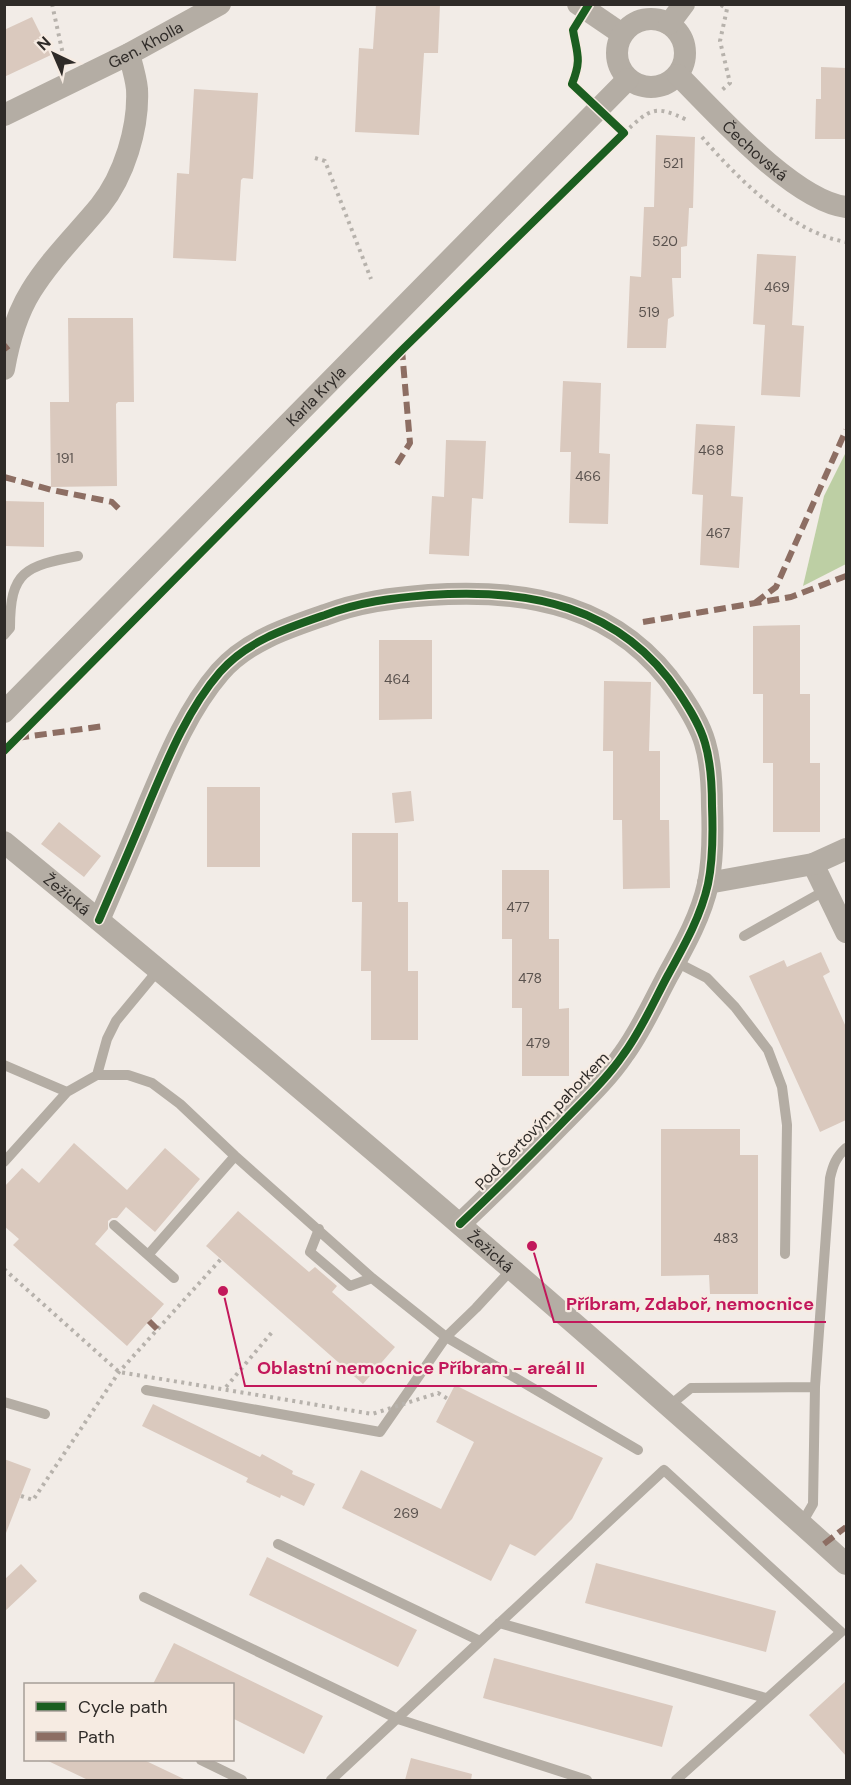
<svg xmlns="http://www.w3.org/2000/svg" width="851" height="1785" font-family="'DM Sans',sans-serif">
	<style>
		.forest { fill: #bdcfa4 }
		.building { fill: #dac9be }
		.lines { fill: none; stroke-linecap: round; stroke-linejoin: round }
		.path { stroke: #b7b2ac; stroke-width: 4; stroke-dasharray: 3 4.5; stroke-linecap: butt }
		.service { stroke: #b4ada4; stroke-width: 10 }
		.minor { stroke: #b4ada4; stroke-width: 22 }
		.path-bridge { stroke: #b7b2ac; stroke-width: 4; stroke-dasharray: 3 4.5; stroke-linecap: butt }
		.quiet { stroke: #8d6e63; stroke-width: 6; stroke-dasharray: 12 6; stroke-linecap: butt }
		.cycleway-casing { stroke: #f6ebe2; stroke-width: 11 }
		.cycleway { stroke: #1b5e20; stroke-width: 8 }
		.labels { text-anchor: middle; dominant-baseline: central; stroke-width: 4.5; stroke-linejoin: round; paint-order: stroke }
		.number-label { font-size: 14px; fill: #5a524e }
		.street-label { font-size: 16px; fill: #2f2b28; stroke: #f6ebe2 }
		.leader { fill: none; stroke: #c2185b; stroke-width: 2 }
		.callout-dot { fill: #c2185b; stroke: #f6ebe2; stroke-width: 2 }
		.callout-label { font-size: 18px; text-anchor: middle; font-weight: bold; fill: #c2185b; stroke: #f6ebe2; stroke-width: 4.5; stroke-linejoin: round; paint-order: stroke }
	</style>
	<rect width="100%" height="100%" fill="#f2ece7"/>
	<path class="forest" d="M846,452V564L803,586L824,496Z"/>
	<path class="building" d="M376,4H440L438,53H424L419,135L355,132L359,48L373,49Z
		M32,17L51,55L4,77V30Z
		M821,67L846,68V139H815L816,99H821Z
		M194,89L258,93L253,179L243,178L241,180L236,261L173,258L177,173L189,174Z
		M656,135L695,137L693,208H689L687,246L681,247V278H672L674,316L668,319L666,348H627L630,276L641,277L644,207H654Z
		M757,254L796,256L792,325L804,326L800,397L761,395L765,325L753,324Z
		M68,318H133L134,402H118L116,404L117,486L51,487L50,402H69Z
		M563,381L601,383L599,453L610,454L608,524L569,523L571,452H560Z
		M696,424L735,426L731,496L743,497L739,568L700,565L703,495L692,494Z
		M446,440L486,441L483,499L472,498L469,556L429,554L432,496L444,497Z
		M4,501L44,502V547L4,546Z
		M800,625V694H810V763H820V832H773V763H763V694H753V626Z
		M379,640H432V719L379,720Z
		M604,681L651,682L649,751H660V820H669L670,888L623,889L622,820H613V751H603Z
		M207,787H260V867H207Z
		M411,791L414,821L395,823L392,793Z
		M59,822L101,856L84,877L41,844Z
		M352,833H398V902H408V971H418V1040H371V971H361L362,902H352Z
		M502,870H549V939H559V1009L569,1008V1076H522V1008H512V939H502Z
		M821,952L830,972L823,976L846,1027V1120L820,1132L749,976L784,960L787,967Z
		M661,1129H740V1155H758V1294H710L709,1275L661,1276Z
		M74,1143L127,1190L165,1148L200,1179L155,1232L126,1207L117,1218H112L108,1221V1229L95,1244L164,1304L127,1346L13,1245L19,1239L4,1226V1187L22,1168L39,1183Z
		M238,1211L309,1272L315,1267L337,1286L332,1292L395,1347L363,1384L206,1246Z
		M455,1385L603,1458L572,1519L535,1556L510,1544L491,1581L342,1508L361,1470L441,1509L474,1442L436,1422Z
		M153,1404L260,1457L262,1454L293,1471L292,1474L315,1484L304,1506L281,1495L280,1498L246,1482L248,1478L142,1426Z
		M4,1459L31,1469L6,1533H4Z
		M267,1557L417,1630L398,1667L249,1595Z
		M596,1563L776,1611L766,1652L585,1603Z
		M21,1564L37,1581L4,1612V1580Z
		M174,1643L323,1716L304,1754L232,1718V1684H153Z
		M494,1658L673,1706L662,1747L483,1698Z
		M846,1681V1756L809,1715Z
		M411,1758L472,1774L471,1780H405Z
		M46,1760H144L186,1780H88Z"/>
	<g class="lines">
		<path class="path" d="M52,4L64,59
			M721,5L727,9L720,41L730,83L722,90
			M624,133C650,109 654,104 687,120
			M702,137C737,178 792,233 846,242
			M315,158L325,161L371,279
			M226,1387L273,1331"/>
		<path class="service" d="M4,635L10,628C10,571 25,566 78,556
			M744,936L826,890
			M676,962L707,978L735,1007L768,1050L782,1087L787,1125L785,1254
			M4,1065L67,1092L97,1075H128L152,1083L180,1104L235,1156L372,1278L446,1337L638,1450
			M97,1075L107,1039L116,1021L159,969
			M4,1162L67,1092
			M114,1225L148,1255L235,1156
			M319,1229L310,1252L350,1286L372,1278
			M148,1255L174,1278
			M146,1390L380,1432L446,1337L476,1308L512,1269
			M4,1402L45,1414
			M669,1406L691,1388L815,1387
			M802,1523L813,1504L815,1387L830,1178C833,1165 836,1157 846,1148
			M278,1544L480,1641
			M144,1597L398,1719L587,1780
			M499,1623L766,1698
			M201,1760L242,1780
			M331,1780L664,1470L841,1632L676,1780"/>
		<g class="minor">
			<path d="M578,4L622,34"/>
			<circle cx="651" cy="53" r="34"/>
			<path d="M669,24L684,4"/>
			<path id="s1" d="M678,75C715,112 794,201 846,207"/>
			<path id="s2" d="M4,115L129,54L220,4"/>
			<path d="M4,369C9,341 16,315 31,291C50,260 77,234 100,206C124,176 139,128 137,89C136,78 132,65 129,54"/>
			<path id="s3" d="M4,712L628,79"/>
			<path id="s4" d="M4,842C290,1077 572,1317 846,1564"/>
			<path d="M813,864L846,932"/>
			<path d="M708,883L813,864L846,849"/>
			<path d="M99,920C116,881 133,842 149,803C168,758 188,709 220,672C247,641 287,628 325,615C359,602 392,598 429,595C528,588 620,605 679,693C689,708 700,725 705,743C711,763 712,785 712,806C713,831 713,860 708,884C701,916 684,946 668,975C654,1001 641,1031 623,1055C606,1080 582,1102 561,1124C528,1158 495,1191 460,1224"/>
		</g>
		<path class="path-bridge" d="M4,1269L119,1372L372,1414L438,1393L448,1399
			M21,1496L33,1500L119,1372L221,1259"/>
		<path class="quiet" d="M4,345L8,350
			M397,464L410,443L402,350
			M4,477L52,490L112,502L121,511
			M755,603L776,587L846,430
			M643,622L791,597L846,576
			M17,738L104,726
			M149,1321L157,1329
			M824,1544L846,1527"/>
		<defs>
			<path id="cycleway" d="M4,751L402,350L624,133L572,84C582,59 577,54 573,30L589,4
				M99,920C116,881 133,842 149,803C168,758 188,709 220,672C247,641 287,628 325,615C359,602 392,598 429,595C528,588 620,605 679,693C689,708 700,725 705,743C711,763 712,785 712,806C713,831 713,860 708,884C701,916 684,946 668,975C654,1001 641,1031 623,1055C606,1080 582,1102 561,1124C528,1158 495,1191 460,1224"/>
		</defs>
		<use href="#cycleway" class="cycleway-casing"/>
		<use href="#cycleway" class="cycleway"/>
	</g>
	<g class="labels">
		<g class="number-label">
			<text x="673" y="163">521</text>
			<text x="665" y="241">520</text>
			<text x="777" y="287">469</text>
			<text x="649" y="312">519</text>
			<text x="711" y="450">468</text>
			<text x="65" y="458">191</text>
			<text x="588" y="476">466</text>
			<text x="718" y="533">467</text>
			<text x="397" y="679">464</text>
			<text x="518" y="907">477</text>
			<text x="530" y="978">478</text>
			<text x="538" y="1043">479</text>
			<text x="726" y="1238">483</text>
			<text x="406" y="1513">269</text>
		</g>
		<g class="street-label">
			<text stroke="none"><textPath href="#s2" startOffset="158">Gen. Kholla</textPath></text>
			<text stroke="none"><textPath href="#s1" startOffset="108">Čechovská</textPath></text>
			<text stroke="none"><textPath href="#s3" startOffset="444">Karla Kryla</textPath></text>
			<text stroke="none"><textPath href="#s4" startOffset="82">Žežická</textPath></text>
			<text transform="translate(542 1121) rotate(-46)">Pod Čertovým pahorkem</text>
			<text stroke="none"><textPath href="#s4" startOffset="636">Žežická</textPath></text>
		</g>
	</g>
	<path class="leader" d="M532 1246L554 1322H826M223 1291L245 1386H597"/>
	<g class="callout-dot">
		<circle cx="532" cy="1246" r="6"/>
		<circle cx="223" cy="1291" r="6"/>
	</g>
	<g class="callout-label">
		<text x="690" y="1310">Příbram, Zdaboř, nemocnice</text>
		<text x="421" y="1374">Oblastní nemocnice Příbram - areál II</text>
	</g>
	<rect width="851" height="1785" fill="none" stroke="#2f2b28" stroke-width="12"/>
	<rect x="24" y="1683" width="210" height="78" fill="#f6ebe2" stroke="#a69e98" stroke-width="1.5"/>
	<rect x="36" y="1702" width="30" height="9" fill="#1b5e20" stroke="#a69e98" stroke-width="1.5"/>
	<text x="78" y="1713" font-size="18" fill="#2f2b28">Cycle path</text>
	<rect x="36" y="1732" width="30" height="9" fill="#8d6e63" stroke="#a69e98" stroke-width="1.5"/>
	<text x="78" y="1743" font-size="18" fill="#2f2b28">Path</text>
	<g transform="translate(54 54) rotate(316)" stroke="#f6ebe2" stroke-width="4.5" paint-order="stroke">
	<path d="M0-4.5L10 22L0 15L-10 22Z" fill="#2f2b28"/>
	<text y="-9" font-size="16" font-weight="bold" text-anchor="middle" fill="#2f2b28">N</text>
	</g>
</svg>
